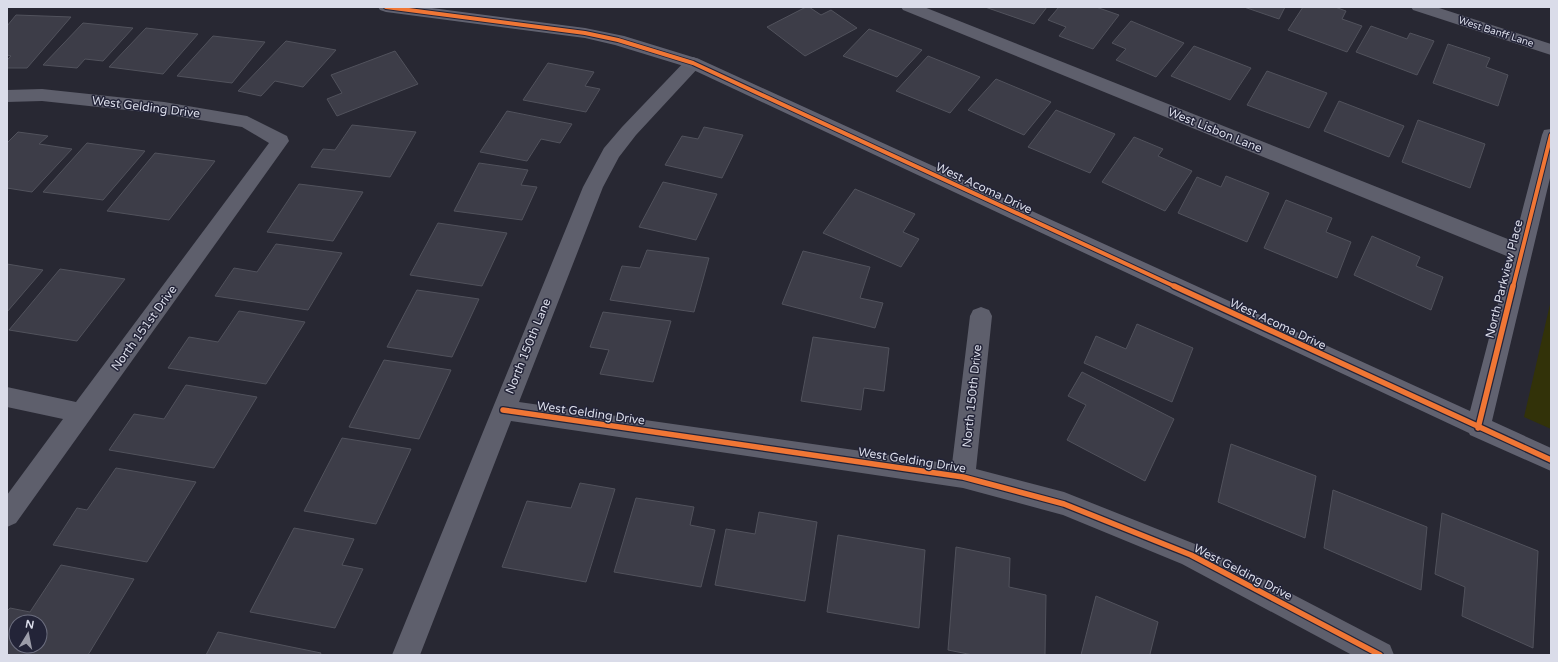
<svg xmlns="http://www.w3.org/2000/svg" width="1558" height="662" font-family="'Varela Round',sans-serif">
	<style>
		.green { fill: #323209 }
		.building { fill: #3d3d48; stroke: #51525c; fill-rule: evenodd }
		.lines { fill: none; stroke-linecap: round; stroke-linejoin: round }
		.street { fill: #5e5f6c; fill-rule: evenodd }
		.secondary { fill: #616270; fill-rule: evenodd }
		.cycleway-far1-casing { stroke: #232438; stroke-width: 6 }
		.cycleway-casing { stroke: #232438; stroke-width: 8 }
		.cycleway-far1 { stroke: #f07635; stroke-width: 4 }
		.cycleway { stroke: #f07635; stroke-width: 5.5 }
		.labels { text-anchor: middle; dominant-baseline: central; stroke-width: 3; stroke-linejoin: round; paint-order: stroke }
		.far-street-label { font-size: 10px; fill: #dadce9; stroke: #232438 }
		.street-label { font-size: 12px; fill: #dadce9; stroke: #232438 }
	</style>
	<rect width="100%" height="100%" fill="#282833"/>
	<path class="green" d="M1551,300V429L1524,417Z"/>
	<path class="building" d="M806,7H809L821,15L831,10L857,28L805,56L767,27Z
		M985,7H1047L1034,24Z
		M1059,7H1096L1119,15L1093,49L1059,36L1066,27L1048,20Z
		M1244,7H1285L1279,19Z
		M1303,7H1335L1346,11L1342,19L1362,26L1347,52L1288,30Z
		M16,15L71,17L27,68H7V60L11,56L7,55V26Z
		M1131,21L1184,43L1156,77L1116,60L1126,49L1112,43Z
		M83,23L133,28L103,61L85,59L77,68L43,65Z
		M1371,26L1407,39L1410,33L1434,41L1417,75L1356,52Z
		M146,28L198,34L163,74L109,67Z
		M869,29L922,50L897,77L843,56Z
		M213,36L265,42L232,83L177,76Z
		M286,41L336,50L303,87L275,81L261,96L238,91Z
		M1448,44L1490,58L1486,67L1508,75L1498,106L1433,83Z
		M1194,46L1251,68L1230,100L1171,76Z
		M395,51L418,84L337,116L327,99L342,93L331,75Z
		M928,56L980,77L950,113L896,91Z
		M548,63L594,72L585,86L600,89L586,112L523,100Z
		M1267,71L1327,93L1309,128L1247,105Z
		M996,79L1051,102L1024,135L968,110Z
		M1339,101L1404,126L1389,157L1324,131Z
		M1056,110L1115,134L1090,173L1028,147Z
		M507,111L572,124L560,143L541,139L527,161L480,152Z
		M1418,120L1485,144L1470,188L1402,162Z
		M352,125L416,132L390,177L311,167L323,149L335,150Z
		M704,127L743,135L722,178L665,165L682,136L698,139Z
		M18,132L48,136L39,144L72,149L32,192L7,188V143Z
		M1134,137L1163,149L1158,156L1192,171L1165,211L1102,182Z
		M87,143L145,151L103,200L43,192Z
		M155,153L215,161L169,220L107,211Z
		M479,163L528,170L521,185L537,187L522,220L454,211Z
		M1226,176L1269,193L1247,242L1178,213L1197,177L1221,187Z
		M663,182L717,194L696,240L639,227Z
		M299,184L363,192L333,241L267,232Z
		M855,189L915,214L903,232L919,239L901,267L823,233Z
		M1286,200L1332,218L1326,232L1351,242L1337,278L1264,248Z
		M438,223L507,233L482,286L410,275Z
		M1372,236L1420,257L1416,266L1443,277L1431,310L1354,275Z
		M276,244L342,253L308,310L215,296L234,268L257,272Z
		M647,250L709,258L694,312L610,300L622,266L640,268Z
		M803,251L870,267L860,298L883,303L875,328L782,304Z
		M7,264L43,270L7,312Z
		M60,269L125,279L77,341L9,330Z
		M417,290L479,299L452,357L387,347Z
		M239,311L305,322L266,384L168,368L189,337L218,342Z
		M603,312L671,321L653,382L600,374L609,350L590,347Z
		M1137,324L1193,348L1172,402L1084,363L1096,336L1126,349Z
		M813,337L889,348L884,391L864,388L861,410L801,401Z
		M384,360L451,370L419,439L349,427Z
		M1082,372L1174,419L1145,481L1067,440L1086,405L1068,396Z
		M186,385L257,397L214,468L109,450L134,414L164,419Z
		M342,438L411,449L376,524L304,511Z
		M1231,444L1316,476L1305,538L1218,502Z
		M116,468L196,482L147,562L53,545L77,508L87,510Z
		M580,483L615,489L586,582L502,567L527,501L571,508Z
		M1333,490L1427,527L1421,590L1324,548Z
		M636,498L694,507L690,525L715,530L701,587L614,572Z
		M759,512L817,522L805,601L715,585L726,529L755,534Z
		M1442,513L1538,551L1533,648L1462,616L1465,587L1435,574Z
		M294,528L354,539L342,565L363,569L335,628L250,612Z
		M838,535L925,550L919,628L827,612Z
		M956,547L1010,558L1009,587L1046,595L1045,655H973L948,650Z
		M61,565L134,579L88,655H7V611L10,608L30,612ZM16,622H40V646H16Z
		M1096,596L1158,622L1150,654L1153,655H1081Z
		M218,632L321,653L320,655H206Z"/>
	<g class="lines">
		<path class="street" d="M901,7H924L1528,247L1531,253L1528,259L1521,261L1514,259L903,10Z
			M1411,7H1436L1551,44V55L1413,10Z
			M693,57L699,59L702,63L699,67L636,135L619,157L603,187L519,402L952,464L970,316L973,310L981,307L989,310L992,316L976,469L1064,492L1200,546L1390,645L1394,655H1352L1182,564L1063,515L963,488L511,421L420,655H392L583,187L604,148L622,127L687,59Z
			M42,89L164,102L247,116L287,136L289,141L16,523L7,527V495L63,419L7,407V387L76,402L269,143L242,127L164,114L42,101L7,102V90Z"/>
		<path class="secondary" d="M378,7H424L585,28L624,36L699,59L1470,411L1542,135L1544,130L1551,129V174L1492,421L1551,448V471L1470,435L1469,433L687,67L615,45L585,38L386,12L380,10Z"/>
		<defs>
			<path id="cycleway-far1" d="M386,7L585,33L618,40L693,63L1176,287
				M1513,287L1551,135"/>
			<path id="cycleway" d="M1174,286L1551,460
				M503,410L963,477L1064,504L1191,555L1380,655
				M1478,428L1513,286"/>
		</defs>
		<use href="#cycleway-far1" class="cycleway-far1-casing"/>
		<use href="#cycleway" class="cycleway-casing"/>
		<use href="#cycleway-far1" class="cycleway-far1"/>
		<use href="#cycleway" class="cycleway"/>
	</g>
	<g class="labels">
		<g class="far-street-label">
			<text transform="translate(1496 32) rotate(18)">West Banff Lane</text>
		</g>
		<g class="street-label">
			<text transform="translate(146 107) rotate(7)">West Gelding Drive</text>
			<text transform="translate(1215 130) rotate(22)">West Lisbon Lane</text>
			<text transform="translate(984 188) rotate(25)">West Acoma Drive</text>
			<text transform="translate(1504 279) rotate(-76)">North Parkview Place</text>
			<text transform="translate(1278 324) rotate(25)">West Acoma Drive</text>
			<text transform="translate(144 328) rotate(-54)">North 151st Drive</text>
			<text transform="translate(528 346) rotate(-68)">North 150th Lane</text>
			<text transform="translate(972 396) rotate(-84)">North 150th Drive</text>
			<text transform="translate(591 413) rotate(8)">West Gelding Drive</text>
			<text transform="translate(912 460) rotate(9)">West Gelding Drive</text>
			<text transform="translate(1243 572) rotate(27)">West Gelding Drive</text>
		</g>
	</g>
	<rect width="1558" height="662" fill="none" stroke="#dadce9" stroke-width="16"/>
	<g transform="translate(28 634) rotate(10)"><circle r="19" fill="#232438" stroke="#6c6e7f"/>
	<path d="M0-3L7 15L0 10L-7 15Z" fill="#9c9da9"/>
	<text y="-6" font-size="11" font-weight="bold" text-anchor="middle" fill="#dadce9">N</text>
	</g>
</svg>
